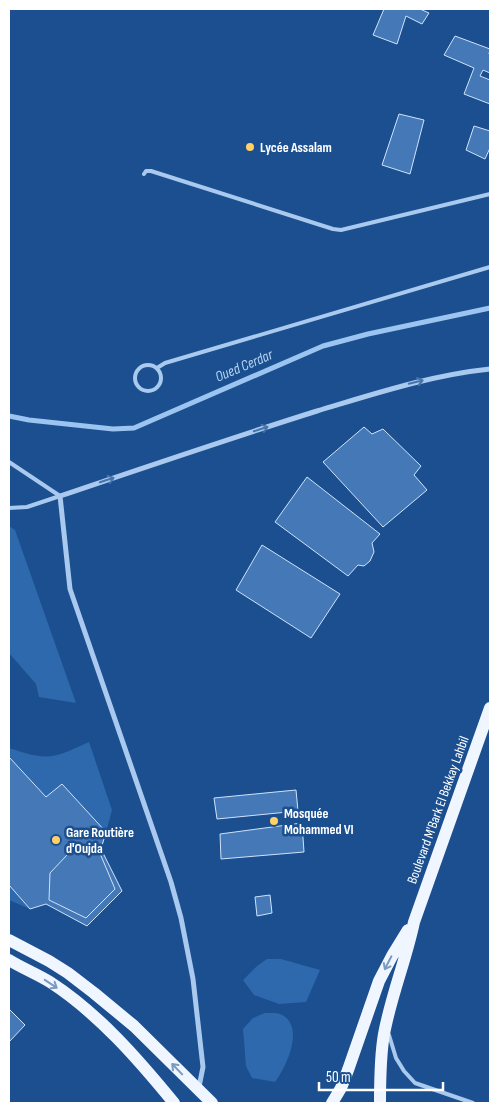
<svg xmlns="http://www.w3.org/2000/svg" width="499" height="1112" font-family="'Sofia Sans Condensed',sans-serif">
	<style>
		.green { fill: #2e69ad }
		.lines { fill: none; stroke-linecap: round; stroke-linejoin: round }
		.stream { stroke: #9cc4f0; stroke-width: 5 }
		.building { fill: #4478b7; stroke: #cfe3fa }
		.service { stroke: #a9c9ee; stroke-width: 4 }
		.minor { stroke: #a9c9ee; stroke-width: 5 }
		.primary { stroke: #f0f6ff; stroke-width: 12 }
		.oneway { stroke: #4674ac }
		.oneway2 { stroke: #7b9ac1 }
		.poi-dot { fill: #ffd166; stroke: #1b4f8f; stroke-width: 2 }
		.labels { text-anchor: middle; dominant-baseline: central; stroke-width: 5; stroke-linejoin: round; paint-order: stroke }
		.poi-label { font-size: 14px; font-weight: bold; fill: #fff; stroke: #1b4f8f; text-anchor: start }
		.street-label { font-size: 14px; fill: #fff; stroke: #1b4f8f }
		.water-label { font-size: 15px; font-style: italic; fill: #b5d3f5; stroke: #1b4f8f }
	</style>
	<rect width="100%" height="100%" fill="#1b4f8f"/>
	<path class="green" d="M9,526L15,530L76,703L39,697L36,684L9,653Z
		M89,742L112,810L106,832L62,784L46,797L9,757V748C22,752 37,758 52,756C65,754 77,747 89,742Z
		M9,885L30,909L9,900Z
		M267,959H281L320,970L306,1002L279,1004L254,995L243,980L257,966Z
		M265,1013C271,1013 279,1012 284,1016C304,1030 286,1067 275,1082L252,1078L246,1066L243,1029L253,1018Z"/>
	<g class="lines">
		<path class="stream" d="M9,416L29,420L113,429L134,428L323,346L368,334L490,308"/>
	</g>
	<path class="building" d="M384,9H420L429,13L422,24L406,16L397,44L373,35Z
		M455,36L490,49L489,54H490V73L483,70L480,76L490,80V104L464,94L474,68L444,55Z
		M399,114L424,120L410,174L382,165Z
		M474,126L490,131V148L485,159L466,150Z
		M364,427L372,434L383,429L421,466L414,475L427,490L383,527L323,462Z
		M307,477L380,534L372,543L374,552L370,561L364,566L358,565L348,576L275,522Z
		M262,545L340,594L311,638L236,590Z
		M9,757L46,797L62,784L106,832L101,849L122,891L87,926L46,904L30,909L9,885Z
		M296,790L298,811L217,819L214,798Z
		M302,823L304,852L221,859L220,834Z
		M99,851L115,889L86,918L49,900L50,873L68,854Z
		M270,895L272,913L257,916L255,897Z
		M10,1010L25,1025L9,1042V1011Z"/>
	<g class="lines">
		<path class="service" d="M144,174L146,171H151L333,229L341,230L490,194
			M135 378a13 13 0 1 1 26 0a13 13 0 1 1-26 0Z
			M157,368L165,363L490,267
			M9,462L60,496
			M9,508L27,507L60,496
			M389,1035L396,1058L404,1071L415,1083L473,1103"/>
		<path class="minor" d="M199,1087L203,1067L193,979L181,918L171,882L70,589L60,496C146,467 231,438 317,411C374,394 431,375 490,369"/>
		<path class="primary" d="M9,940L49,961L68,973L94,993L134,1026L212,1103
			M9,960C22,968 37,974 50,982C98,1013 138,1059 174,1103
			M332,1103L341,1088L348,1070L379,981L392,956L408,930
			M380,1103C380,1080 380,1057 384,1034C391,996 406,960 414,922L490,708"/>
	</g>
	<defs><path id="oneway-shaft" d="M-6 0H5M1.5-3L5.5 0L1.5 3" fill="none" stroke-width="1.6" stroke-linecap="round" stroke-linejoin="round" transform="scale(1.25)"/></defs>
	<g class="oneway">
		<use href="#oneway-shaft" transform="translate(416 382) rotate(-13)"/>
		<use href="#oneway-shaft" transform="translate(261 429) rotate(-18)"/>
		<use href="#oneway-shaft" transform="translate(107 480) rotate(-18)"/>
	</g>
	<g class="oneway2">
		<use href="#oneway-shaft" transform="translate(388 963) rotate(117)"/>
		<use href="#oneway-shaft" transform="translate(51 984) rotate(33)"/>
		<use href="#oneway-shaft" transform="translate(177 1069) rotate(-134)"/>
	</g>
	<g class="poi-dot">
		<circle cx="250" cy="147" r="5"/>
		<circle cx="274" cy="821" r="5"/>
		<circle cx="56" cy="840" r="5"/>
	</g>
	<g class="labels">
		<g class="poi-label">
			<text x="260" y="147">Lycée Assalam</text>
			<text x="284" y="813">Mosquée<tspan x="284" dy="16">Mohammed VI</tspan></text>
			<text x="66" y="832">Gare Routière<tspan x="66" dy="16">d'Oujda</tspan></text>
		</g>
		<g class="street-label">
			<text transform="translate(438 810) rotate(-70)">Boulevard M'Bark El Bekkay Lahbil</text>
		</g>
		<g class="water-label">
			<text transform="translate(244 366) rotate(-23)">Oued Cerdar</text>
		</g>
	</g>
	<rect width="499" height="1112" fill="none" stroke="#ffffff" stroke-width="20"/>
	<path d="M319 1082v8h124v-8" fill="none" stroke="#ffffff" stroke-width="2.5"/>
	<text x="326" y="1082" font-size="15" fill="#ffffff" stroke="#1b4f8f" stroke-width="4" paint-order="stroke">50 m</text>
</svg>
